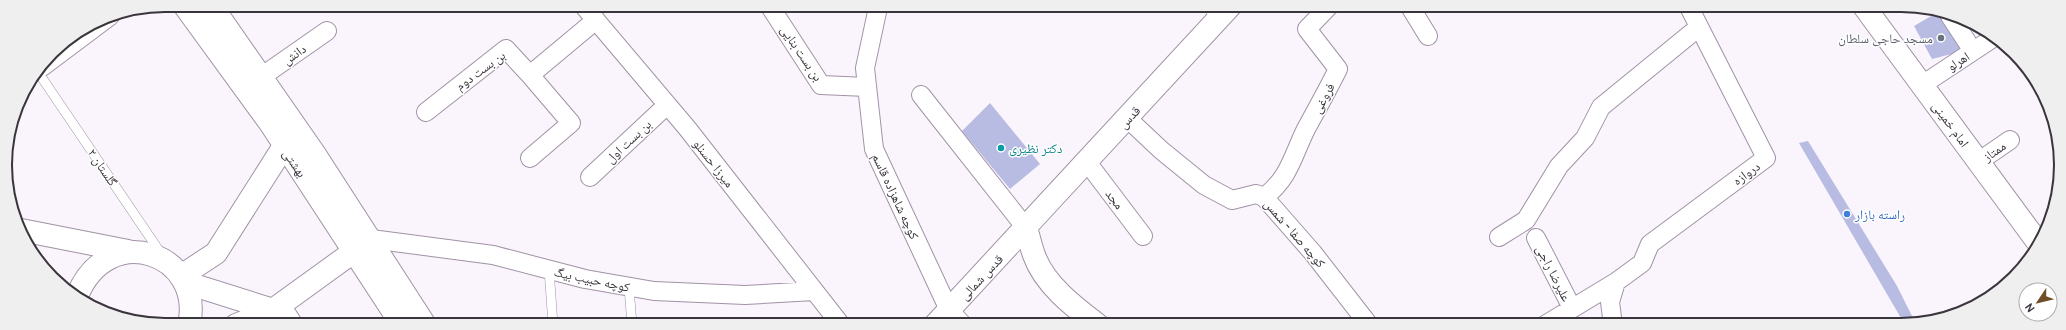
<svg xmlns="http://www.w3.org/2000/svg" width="2066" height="330" font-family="Cabin,'Noto Naskh Arabic',sans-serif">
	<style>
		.building { fill: #b8bce2 }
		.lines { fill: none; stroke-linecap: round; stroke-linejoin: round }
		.service-casing { stroke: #a192a6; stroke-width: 10 }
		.minor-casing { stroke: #a192a6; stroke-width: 20 }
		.tertiary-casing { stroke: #a192a6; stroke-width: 24 }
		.secondary-casing { stroke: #a192a6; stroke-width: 24 }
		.service { stroke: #fff; stroke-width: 9 }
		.minor { stroke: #fff; stroke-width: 18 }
		.tertiary { stroke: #fff; stroke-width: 22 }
		.secondary { stroke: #fff; stroke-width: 22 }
		.worship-dot { fill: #6b7280; stroke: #fff; stroke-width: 1.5 }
		.culture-dot { fill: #0f9aa8; stroke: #fff; stroke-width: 1.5 }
		.shop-dot { fill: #3f7fe0; stroke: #fff; stroke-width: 1.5 }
		.labels { text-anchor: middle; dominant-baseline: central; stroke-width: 3; stroke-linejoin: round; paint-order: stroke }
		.worship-label { font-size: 13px; fill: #5b616d; stroke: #fff; text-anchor: end }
		.street-label { font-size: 13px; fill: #3a343c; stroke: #fff }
		.culture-label { font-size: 13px; fill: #0d838f; stroke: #fff; text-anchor: start }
		.shop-label { font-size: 13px; fill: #366cbe; stroke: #fff; text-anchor: start }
		.rim { fill: none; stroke: #3a343c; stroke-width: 2 }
	</style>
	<rect width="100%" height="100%" fill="#faf4fc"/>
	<path class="building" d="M1938,12L1950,16L1967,50L1932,59L1914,26Z
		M990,103L1040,164L1010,189L962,131Z
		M1808,141L1897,286L1916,324L1905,325L1799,143Z"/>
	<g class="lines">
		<defs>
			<path id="service" d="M1204,5L1219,18
				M38,72L162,255
				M549,269L553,325
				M629,287L632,325"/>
			<path id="minor" d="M583,5L687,128L841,325
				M769,5L821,85L867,87
				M874,5L877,12L865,68L874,149L949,310L963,325
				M1409,5L1428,36
				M1950,16L1973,51
				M42,67L110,16
				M530,75L571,123L530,158
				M261,77L327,31
				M1922,85L1993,38
				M921,95L1026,228
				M426,112L506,49L530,75L596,20
				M1127,118L1161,150L1204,185L1232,200L1256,194L1264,197L1313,253L1369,325
				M1087,162L1143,236
				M1978,162L2010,140
				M590,177L667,105
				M1264,197C1289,179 1293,155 1306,129C1317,109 1328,89 1338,69L1307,29L1330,5
				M1499,237L1526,220L1559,166L1585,138L1601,107L1699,27
				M1536,238L1572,308
				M371,239L493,255L585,279L654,291L745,295L814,291
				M281,305L294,325
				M1545,325L1616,282L1642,263L1650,244L1766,158L1688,5
				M1613,325L1610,302L1616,282"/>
			<path id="tertiary" d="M1026,228C1029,237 1031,247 1034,255C1044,284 1074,307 1098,325
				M935,325L1231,5"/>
			<path id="secondary" d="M184,5L270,123L402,325
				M211,5L314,153L425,325
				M1863,5L2039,244
				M21,230L128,251
				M181,276L216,253L284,146L294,139
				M184,282L273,310
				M77,296C108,219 205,253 189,325
				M236,325L273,310L367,242"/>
		</defs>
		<use href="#service" class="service-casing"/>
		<use href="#minor" class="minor-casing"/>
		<use href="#tertiary" class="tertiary-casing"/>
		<use href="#secondary" class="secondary-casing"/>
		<use href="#service" class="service"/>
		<use href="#minor" class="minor"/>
		<use href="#tertiary" class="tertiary"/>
		<use href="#secondary" class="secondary"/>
	</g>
	<circle class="worship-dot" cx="1941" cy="38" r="4"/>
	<circle class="culture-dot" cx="1001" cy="148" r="4"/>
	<circle class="shop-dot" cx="1847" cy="214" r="4"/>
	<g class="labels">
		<g class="worship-label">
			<text x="1933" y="38">مسجد حاجی سلطان</text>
		</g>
		<g class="street-label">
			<text transform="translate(802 53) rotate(56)">بن بست بنایی</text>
			<text transform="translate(294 54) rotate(-35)">دانش</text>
			<text transform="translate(1958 61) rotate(-33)">اهرلو</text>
			<text transform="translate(480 70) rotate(-36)">بن بست دوم</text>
			<text transform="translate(1323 98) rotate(-62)">فروغی</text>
			<text transform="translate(1129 117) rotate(-47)">قدس</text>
			<text transform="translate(1951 124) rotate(54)">امام خمینی</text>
			<text transform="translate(628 141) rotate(-43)">بن بست اول</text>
			<text transform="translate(1994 151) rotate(-35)">ممتاز</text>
			<text transform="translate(295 163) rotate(56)">بهشتی</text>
			<text transform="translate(714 163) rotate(52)">میرزا حسنلو</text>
			<text transform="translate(103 167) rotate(56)">گلستان ۲</text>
			<text transform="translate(1746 173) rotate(-36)">دروازه</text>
			<text transform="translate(896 196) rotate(65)">کوچه شاهزاده قاسم</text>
			<text transform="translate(1115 199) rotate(53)">مجد</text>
			<text transform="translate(1295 233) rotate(49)">کوچه صفا - شمس</text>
			<text transform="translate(1554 273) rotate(63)">علیرضا راجی</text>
			<text transform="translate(981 277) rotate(-47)">قدس شمالی</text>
			<text transform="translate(592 279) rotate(12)">کوچه حبیب بیگ</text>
		</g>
		<g class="culture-label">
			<text x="1009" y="148">دکتر نظیری</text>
		</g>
		<g class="shop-label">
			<text x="1855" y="214">راسته بازار</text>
		</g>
	</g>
	<path d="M0 0H2066V330H0ZM165 12H1901A153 153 0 0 1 2054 165V165A153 153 0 0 1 1901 318H165A153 153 0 0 1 12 165V165A153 153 0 0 1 165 12Z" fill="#efefef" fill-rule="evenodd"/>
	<path class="rim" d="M165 12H1901A153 153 0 0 1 2054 165V165A153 153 0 0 1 1901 318H165A153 153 0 0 1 12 165V165A153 153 0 0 1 165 12Z"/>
	<g transform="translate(2038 302) rotate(235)"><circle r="19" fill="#ffffff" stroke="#b0aeb1"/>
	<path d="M0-3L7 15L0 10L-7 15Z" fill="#714d27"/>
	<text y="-6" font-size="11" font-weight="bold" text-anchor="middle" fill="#3a343c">N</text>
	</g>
</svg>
